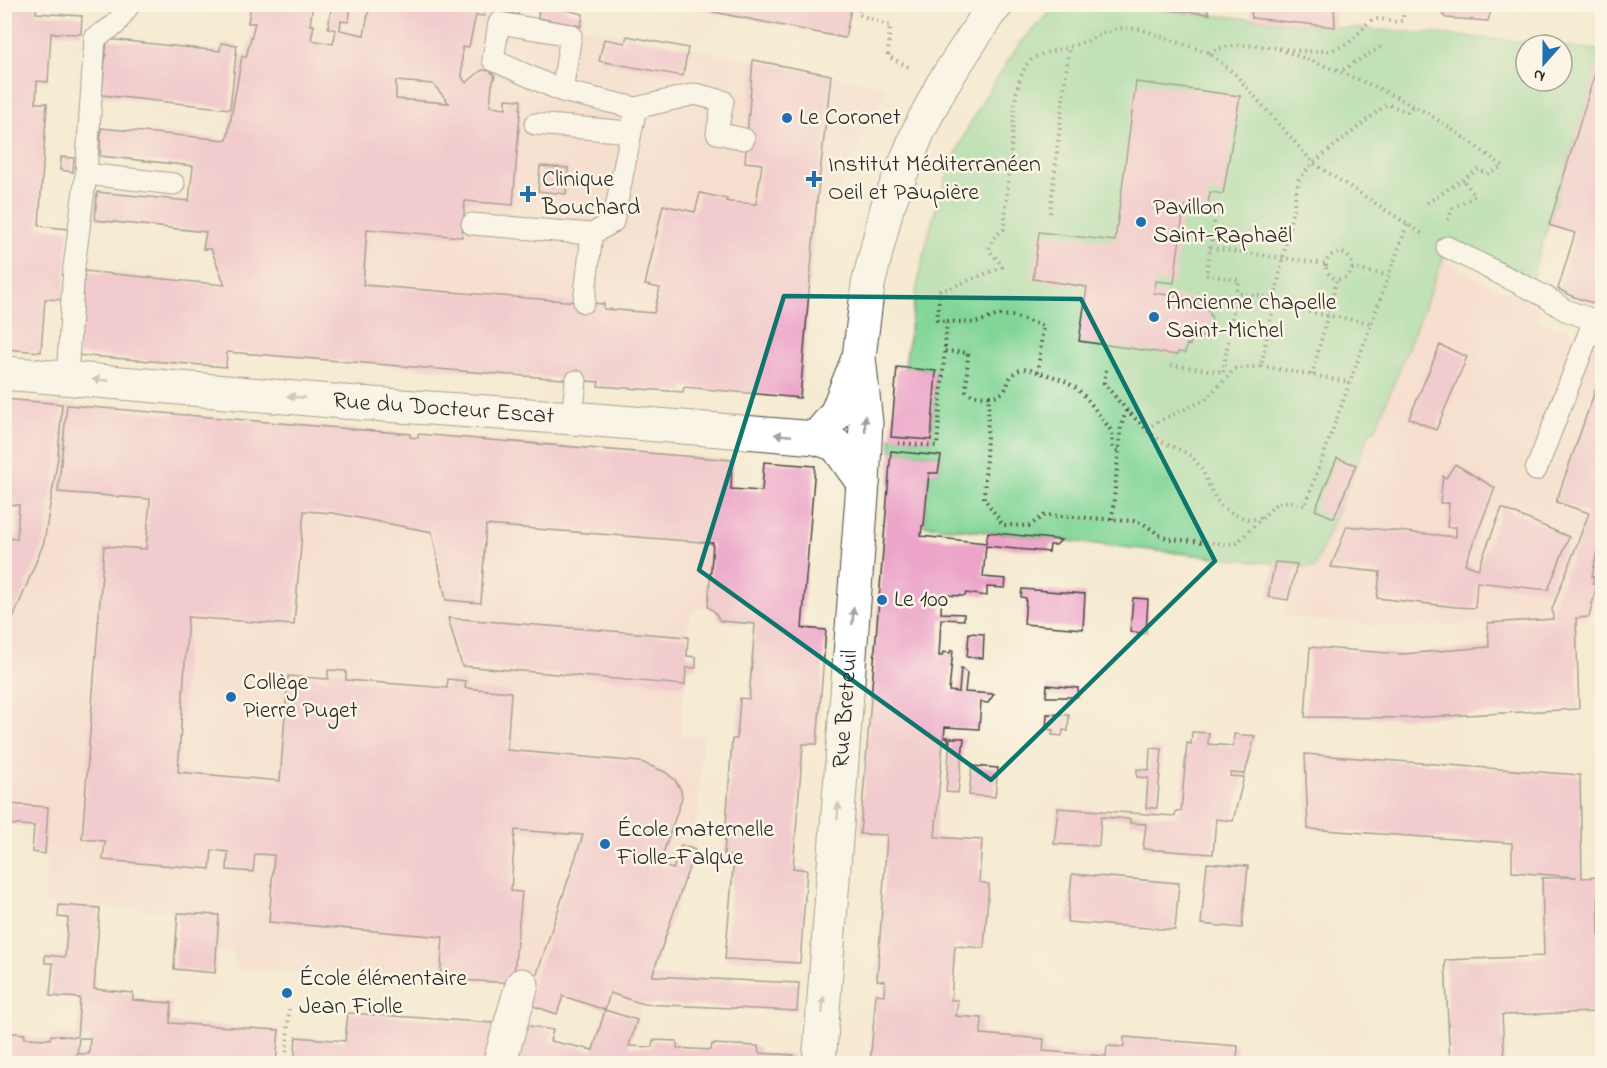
<svg xmlns="http://www.w3.org/2000/svg" width="1607" height="1068" font-family="'Indie Flower',sans-serif">
	<style>
		.built { fill: #f7d0cc }
		.green { fill: #81d597; stroke: #568061; stroke-width: 1.5 }
		.building { fill: #eca4c9; fill-rule: evenodd }
		.lines { fill: none; stroke-linecap: round; stroke-linejoin: round }
		.service-casing { stroke: #494844; stroke-width: 23 }
		.minor-casing { stroke: #494844; stroke-width: 35 }
		.tertiary-casing { stroke: #494844; stroke-width: 35 }
		.path { stroke: #494844; stroke-width: 4; stroke-dasharray: 1.5 4.5; stroke-linecap: butt }
		.service { stroke: #fff; stroke-width: 21 }
		.minor { stroke: #fff; stroke-width: 33 }
		.tertiary { stroke: #fff; stroke-width: 33 }
		.oneway { fill: #a0a0a0 }
		.marked { fill: none; stroke: #0f766e; stroke-width: 4.5; stroke-linejoin: round }
		.poi-dot { fill: #1f6fb2; stroke: #fcf5e5; stroke-width: 2 }
		.labels { text-anchor: middle; dominant-baseline: central; stroke-width: 5; stroke-linejoin: round; paint-order: stroke }
		.poi-label { font-size: 24px; fill: #2b2b2b; stroke: #fcf5e5; text-anchor: start }
		.street-label { font-size: 24px; fill: #2b2b2b; stroke: #fcf5e5 }
	</style>
	<rect width="100%" height="100%" fill="#fcf5e5"/>
	<filter id="ink" filterUnits="userSpaceOnUse"><feTurbulence type="fractalNoise" baseFrequency=".0167" numOctaves="2"/><feDisplacementMap in="SourceGraphic" scale="12" xChannelSelector="R" yChannelSelector="G"/><feConvolveMatrix kernelMatrix="1 2 1 2 8 2 1 2 1" color-interpolation-filters="sRGB"/></filter>
	<filter id="wash" filterUnits="userSpaceOnUse"><feTurbulence type="fractalNoise" baseFrequency=".008" numOctaves="4" result="noise"/><feDisplacementMap in="SourceGraphic" scale="24" xChannelSelector="R" yChannelSelector="G"/><feGaussianBlur stdDeviation="1.35" result="paint"/><feColorMatrix in="noise" values="0 0 0 0 0 0 0 0 0 0 0 0 0 0 0 0 0 1.4 0 .05"/><feComposite in="paint" operator="in"/></filter>
	<g filter="url(#wash)">
		<rect width="100%" height="100%" fill="#f5ebd2"/>
		<path class="built" d="M351,5H470L886,86L830,211L730,202L686,365L683,392L598,386V382L227,352L232,301L211,249L231,109L242,56L246,57L287,20L340,30L341,21Z
			M1443,259L1473,276L1540,307L1537,319L1602,344V556L1589,617L1406,628L1284,617L1297,564L1314,567L1371,429L1375,430Z
			M62,404L732,460L720,621L714,611L708,607L696,609L689,619L681,735L703,736L695,850L637,1020L533,987L513,983L301,970L300,973L234,969V952H216L218,915L44,904L48,807L8,804L11,751L5,750L4,709L14,683L5,682V642L36,561L51,508L58,457Z"/>
		<path class="green" d="M1057,5H1105L1335,27L1440,34L1553,45H1526V81H1562V46L1602,50L1532,278L1451,239L1375,430L1371,429L1314,568L924,525L929,473H938L941,456L891,451V437L931,440L936,371L905,368C917,263 939,163 999,75C1006,65 1012,54 1020,44C1031,30 1045,18 1057,5Z"/>
		<g id="blocks">
			<path class="building" d="M4,4H37L36,13L82,16L81,34L51,33L48,82L37,81L36,103H47L39,226L69,229L64,300L45,299L41,352L4,349Z
				M251,4H313L310,25H314L311,40L333,44L336,30L328,28L332,4H351L349,22L341,21L340,30L364,35L370,4H520L518,15L486,7L484,16L476,15L469,47H462V77L466,83L482,70L490,71L495,76L492,85L490,106L506,108V99L521,100L513,205L465,201L462,237L367,229L363,285L604,304V309L654,313L660,288L645,285L663,205L695,212L700,193L727,199L726,201L730,202L756,204L762,164L745,162L753,60L831,75L816,209L800,398L684,387L683,392L598,386L599,382L227,352L226,367L76,355L84,271L225,285L211,249H203L206,232L95,220L97,192L189,201L193,166L100,156L101,128L227,140L242,56L246,57L255,23H248ZM396,81L433,84L449,103L396,99Z
				M533,4H566L565,10L583,14L581,26L538,18L539,8L533,7Z
				M673,4H852L845,38Z
				M1125,4H1202L1210,14L1125,6Z
				M1250,4H1334L1335,27L1252,18Z
				M1440,4H1493L1488,21L1446,18L1442,14Z
				M627,36L688,48L683,76L599,61L604,39L625,43Z
				M107,39L220,51L221,43L237,45L230,109L102,95Z
				M1602,50V306L1574,297L1558,289L1575,233L1549,225Z
				M1136,82L1240,96L1223,194L1210,192L1207,210L1184,206L1174,283L1156,281L1154,293L1197,299L1196,304L1204,307L1210,313L1212,321L1210,330L1204,336L1192,339L1190,345L1187,344L1185,353L1178,352L1177,355L1079,341L1087,287L1033,279L1039,232L1115,241Z
				M61,157L74,158L73,172L60,170Z
				M540,166L568,168L566,194L538,191Z
				M1440,345L1467,357L1436,430L1409,418Z
				M897,367L936,371L931,440L891,437Z
				M1602,371V546L1598,545L1592,577H1594L1592,584L1597,585L1589,617L1576,618L1579,709L1407,718L1305,717L1310,647L1402,654L1489,647L1488,623L1553,619L1552,609L1589,513L1556,502Z
				M4,399L62,404L58,457L44,542L4,641V538L17,539L19,505L4,504Z
				M67,405L410,434V437L418,438V434L732,460L731,489L762,491L764,462L815,466L802,628L826,630L817,744H803L793,868L807,870L800,963L725,959L734,857L724,855L732,739H737L740,698L749,699L755,624L720,621L714,611L708,607L713,543L486,525L481,603L446,600L432,532L333,513L304,511L294,625L188,617L178,772L280,781L288,676L328,679V670L346,671V680L447,688L448,679L466,681L465,688L511,692L507,750L641,762L665,772L675,780L681,790L682,798L659,865L673,869L681,845L695,850L652,976L799,983L797,1011L643,1004L610,993L605,1010L563,996L557,1014L527,1004L583,835L515,830L511,891L522,892L513,983L440,979L443,937L269,922L274,855L255,854L253,872L227,870L228,852L212,850L210,869L103,860L105,841L82,839L104,546L146,549L150,499L58,492Z
				M891,451L941,456L938,473H929L924,525L922,526L921,536L986,543L988,532L1061,540L1056,545H1050L1049,552L986,546L983,577L1006,579L1005,588L987,587V596L966,593L965,596L942,595L941,613L964,614V620L941,619L939,656H942L943,652L950,653L951,650H953L949,691L959,692L961,668L967,673L965,692L994,694L988,703L981,702L979,729L945,727L944,738L948,737V743H943L935,837L982,840L979,882L989,884L984,948L955,946L951,1000H958L956,1016L982,1018L981,1034L1044,1039L1043,1051L1106,1056L1107,1046L1124,1047V1037L1238,1046L1237,1059L1247,1060V1064H870L876,994L884,995L885,981L877,980L887,835L860,834Z
				M1337,458L1356,465L1334,518L1315,510Z
				M1455,464L1495,488L1465,564L1478,569L1502,508L1569,537L1548,590L1477,582L1475,608L1456,607L1377,598L1380,572L1331,567L1347,526L1456,537V527H1447L1449,503H1440L1443,476L1446,478Z
				M1275,562L1297,564L1288,600L1268,597Z
				M1022,589L1085,594L1083,629L1024,624L1026,598L1021,597Z
				M1133,598L1148,599L1146,633L1130,632Z
				M448,618L688,637L687,656L696,657V668H686L685,685L462,666Z
				M969,633L984,634L983,658L967,657Z
				M1047,685L1078,688V697H1046Z
				M1047,714L1069,715L1068,731L1063,730L1062,736L1052,735L1053,730L1046,729Z
				M1192,732L1209,733L1208,744L1233,746L1234,734L1255,736L1245,774L1231,773L1230,776L1244,777L1233,821L1216,819L1213,854L1143,849L1146,824L1130,823V819L1101,817L1099,846L1054,844L1058,808L1175,816L1176,811H1181L1187,743L1191,744Z
				M950,738H964L958,793L946,792Z
				M1150,748L1162,749L1157,808H1146L1148,778L1137,777V769L1149,770Z
				M4,750L11,751L8,804L48,807L45,854L32,852L34,826L4,824Z
				M1305,754L1580,775L1582,878L1598,877L1600,1012L1502,1015L1505,1064H1450L1445,960L1544,956L1542,878L1577,877L1512,872V843L1308,829Z
				M972,766L998,768L995,797L969,795Z
				M1207,863L1248,866L1242,928L1201,924Z
				M1072,874L1179,883L1175,930L1067,922Z
				M59,905L100,908L94,989L133,993V1000L172,1003L170,1023L279,1030L276,1064H4V1032L25,1034L24,1038L50,1039L51,1035L77,1037L80,998L50,996L53,963H45V955L65,957L68,918L58,917ZM79,1038H90L89,1054H77Z
				M178,913L219,915L215,973L174,969Z
				M605,1010L637,1020L629,1046L652,1047L653,1040L677,1041V1048L711,1050L712,1044L758,1046L759,1053L794,1055L793,1064H508L520,1024L553,1030L550,1041L593,1050Z
				M348,1013L393,1016L494,1023L484,1064H294L296,1037L345,1041Z"/>
		</g>
	</g>
	<g filter="url(#ink)">
		<use href="#blocks" fill-opacity="0" stroke="#494844" stroke-width="1.5"/>
		<g class="lines">
			<defs>
				<path id="service" d="M562,91L571,35L499,23L493,60L562,91L636,108
					M535,124L631,132
					M86,174L174,184
					M472,224L592,234
					M1447,247L1546,297L1565,310L1602,323
					M584,302L592,234L613,222L636,108L695,94L723,101L717,133L744,139
					M67,377L74,267L86,174L95,38L115,25L130,4
					M572,418L576,381
					M1536,470L1594,320"/>
				<path id="minor" d="M499,1064L522,985"/>
				<g id="tertiary">
					<path id="s1" d="M4,373L343,402L572,418L816,438L836,445L863,483"/>
					<path d="M816,438L836,414L857,361"/>
					<path id="s2" d="M819,1064L863,483L866,423L859,357L868,285L887,208L919,130L942,85L989,13L997,4"/>
				</g>
			</defs>
			<use href="#service" class="service-casing"/>
			<use href="#minor" class="minor-casing"/>
			<use href="#tertiary" class="tertiary-casing"/>
			<path class="path" d="M860,4L858,14L890,26L888,56L912,69
				M1344,4V6
				M1279,49C1335,69 1392,91 1443,123C1463,137 1483,152 1503,166L1487,174L1479,169L1427,203
				M1209,53C1241,35 1287,54 1323,51C1337,50 1350,44 1359,33C1364,28 1366,23 1372,20C1382,16 1393,25 1403,20L1404,4
				M1337,69H1344L1384,45
				M1216,210L1206,275L1239,280L1236,293
				M1050,213L1069,47L1087,41L1105,32L1123,28L1140,29L1209,53L1235,74L1313,163L1423,234
				M1448,220L1453,208L1475,196L1463,179
				M1210,248L1326,264
				M1326 266a13 13 0 1 1 26 0a13 13 0 1 1-26 0Z
				M1352,269L1388,275
				M1273,306L1371,323
				M947,321L975,323L999,315L1012,316L1043,326L1038,372
				M945,351L968,353L966,391L972,395L989,396L984,498L1003,525L1029,526L1045,515L1133,521L1144,524L1158,534L1169,539L1228,544L1237,543L1277,503L1290,501L1305,506L1407,225
				M1171,365L1223,372
				M1261,366L1350,382
				M1106,370L1104,383C1116,399 1146,432 1163,442C1174,448 1185,450 1195,460C1207,473 1210,497 1223,507C1234,516 1249,522 1262,517
				M1223,372L1236,293L1275,298
				M1312,375L1337,279
				M989,396C1014,396 1002,378 1018,371C1025,367 1034,371 1041,373C1072,381 1081,389 1099,415C1103,421 1110,427 1112,434C1113,438 1112,444 1113,448L1119,451
				M1147,429L1159,421L1205,400L1235,369L1261,366L1299,179L1313,163L1387,104L1407,112L1412,107
				M898,443L937,446L947,321L937,320L940,290L948,289L1002,267C999,259 993,257 989,249L993,238L1004,229L1016,93L1021,76L1026,65L1032,59L1044,53L1069,47
				M1112,519L1121,427L1127,408
				M286,1064L289,1009"/>
			<use href="#service" class="service"/>
			<use href="#minor" class="minor"/>
			<use href="#tertiary" class="tertiary"/>
		</g>
		<defs><path id="oneway-solid" d="M-6-.8H1V-3.2L6.5 0L1 3.2V.8H-6Z" transform="scale(1.5)"/></defs>
		<g class="oneway">
			<use href="#oneway-solid" transform="translate(101 380) rotate(-175)"/>
			<use href="#oneway-solid" transform="translate(296 397) rotate(-175)"/>
			<use href="#oneway-solid" transform="translate(865 424) rotate(-91)"/>
			<use href="#oneway-solid" transform="translate(783 435) rotate(-175)"/>
			<use href="#oneway-solid" transform="translate(853 616) rotate(-86)"/>
			<use href="#oneway-solid" transform="translate(838 811) rotate(-86)"/>
			<use href="#oneway-solid" transform="translate(823 1005) rotate(-86)"/>
		</g>
	</g>
	<path d="M0 0H1607V1068H0ZM784,296L1081,299L1215,561L991,780L699,570Z" fill="#f5ebd2" fill-opacity=".55" fill-rule="evenodd"/>
	<path class="marked" d="M784,296L1081,299L1215,561L991,780L699,570Z"/>
	<g class="poi-dot">
		<circle cx="787" cy="118" r="6"/>
		<path d="M811 170h6v6h6v6h-6v6h-6v-6h-6v-6h6z"/>
		<path d="M525 185h6v6h6v6h-6v6h-6v-6h-6v-6h6z"/>
		<circle cx="1141" cy="222" r="6"/>
		<circle cx="1154" cy="317" r="6"/>
		<circle cx="882" cy="600" r="6"/>
		<circle cx="231" cy="697" r="6"/>
		<circle cx="605" cy="844" r="6"/>
		<circle cx="287" cy="993" r="6"/>
	</g>
	<g class="labels">
		<g class="poi-label">
			<text x="799" y="118">Le Coronet</text>
			<text x="828" y="165">Institut Méditerranéen<tspan x="828" dy="28">Oeil et Paupière</tspan></text>
			<text x="542" y="180">Clinique<tspan x="542" dy="28">Bouchard</tspan></text>
			<text x="1153" y="208">Pavillon<tspan x="1153" dy="28">Saint-Raphaël</tspan></text>
			<text x="1166" y="303">Ancienne chapelle<tspan x="1166" dy="28">Saint-Michel</tspan></text>
			<text x="894" y="600">Le 100</text>
			<text x="243" y="683">Collège<tspan x="243" dy="28">Pierre Puget</tspan></text>
			<text x="617" y="830">École maternelle<tspan x="617" dy="28">Fiolle-Falque</tspan></text>
			<text x="299" y="979">École élémentaire<tspan x="299" dy="28">Jean Fiolle</tspan></text>
		</g>
		<g class="street-label">
			<text stroke="none"><textPath href="#s1" startOffset="441">Rue du Docteur Escat</textPath></text>
			<text stroke="none"><textPath href="#s2" startOffset="356">Rue Breteuil</textPath></text>
		</g>
	</g>
	<rect width="1607" height="1068" fill="none" stroke="#fcf5e5" stroke-width="24"/>
	<g transform="translate(1544 63) rotate(201)"><circle r="28" fill="#fcf5e5" stroke="#a8a49b" stroke-width="1.5"/>
	<path d="M0-4.5L10 22L0 15L-10 22Z" fill="#1f6fb2"/>
	<text y="-9" font-size="16" font-weight="bold" text-anchor="middle" fill="#2b2b2b">N</text>
	</g>
</svg>
